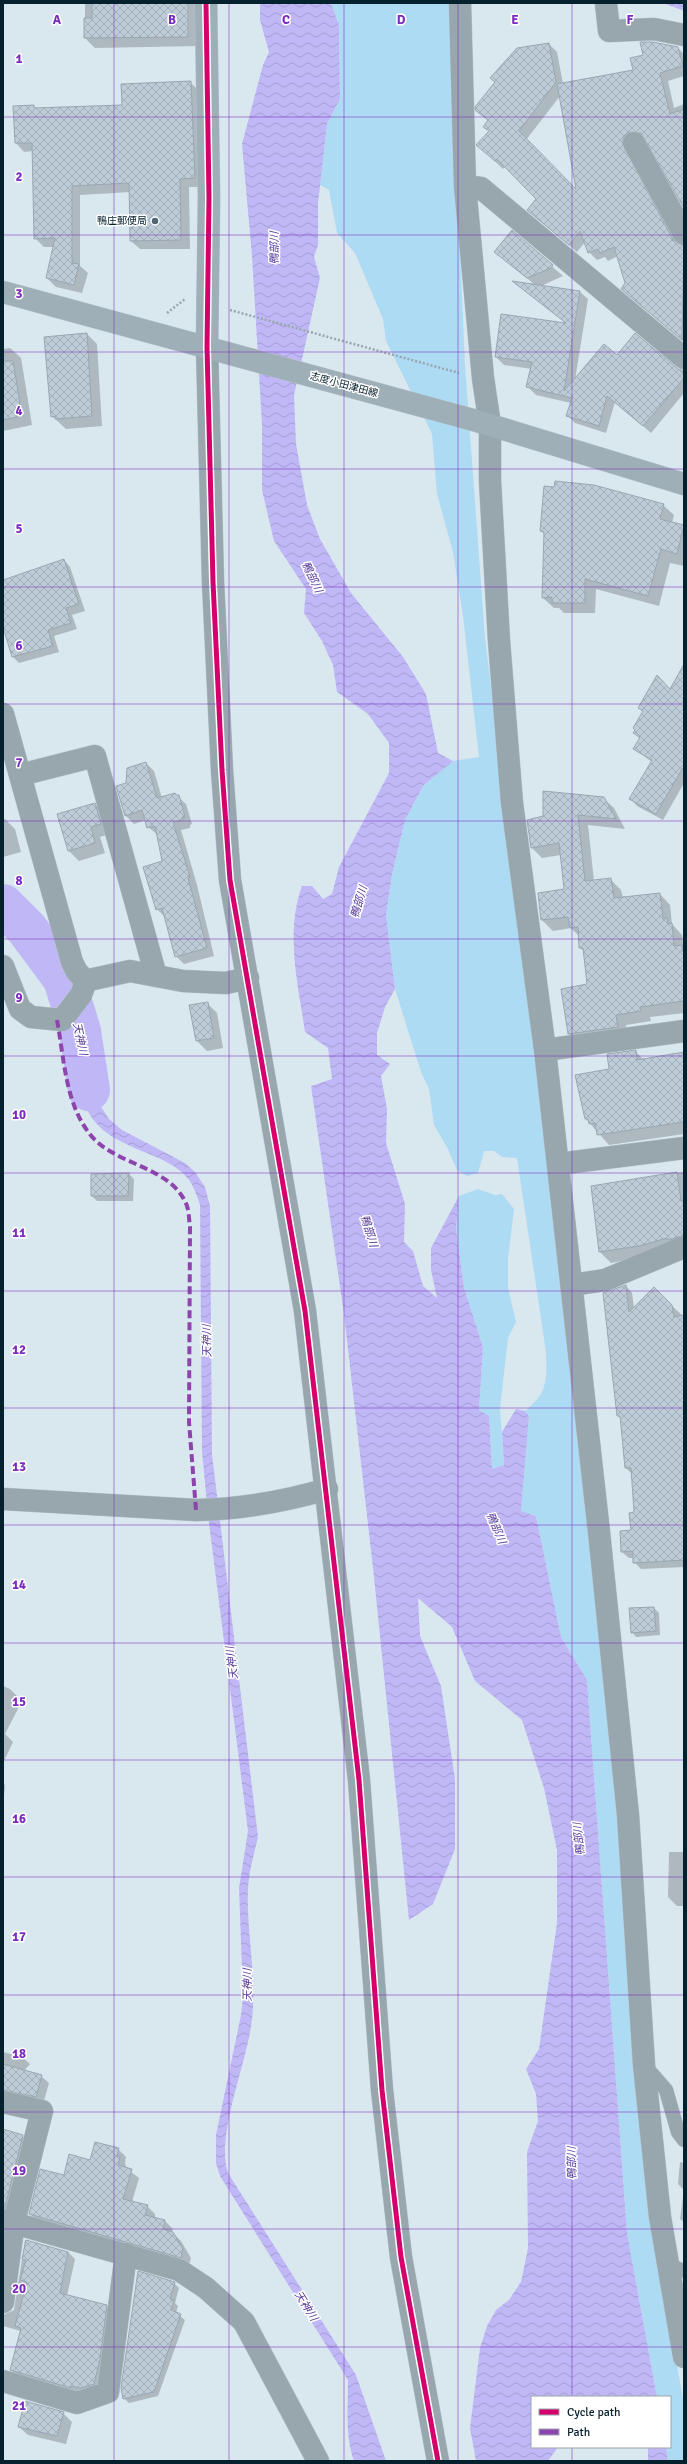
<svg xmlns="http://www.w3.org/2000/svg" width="687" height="2464" font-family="Signika,'Noto Sans JP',sans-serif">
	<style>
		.green { fill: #aedbf4 }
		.water { fill: url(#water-waves) }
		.shadow { fill: #0003; fill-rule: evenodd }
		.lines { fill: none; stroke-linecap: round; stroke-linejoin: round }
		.river { stroke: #c0b8f6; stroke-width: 42 }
		.building { fill: url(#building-cross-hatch); stroke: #99a7b3 }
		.lane-casing { stroke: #b5c3cb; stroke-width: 15 }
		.street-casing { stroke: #b5c3cb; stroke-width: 23 }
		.secondary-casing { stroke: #b5c3cb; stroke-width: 23 }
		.path { stroke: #99a6ae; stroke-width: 2.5; stroke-dasharray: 2 2; stroke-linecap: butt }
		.lane { stroke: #98a6ae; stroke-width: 14 }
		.street { stroke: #98a6ae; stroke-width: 22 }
		.secondary { stroke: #9eafb8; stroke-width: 22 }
		.quiet { stroke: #8e44ad; stroke-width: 4; stroke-dasharray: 8 4; stroke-linecap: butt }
		.cycleway-casing { stroke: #fff; stroke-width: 8 }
		.cycleway { stroke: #d6006c; stroke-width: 5 }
		.grid { fill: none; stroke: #7b2cbf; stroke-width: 1; stroke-opacity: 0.55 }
		.poi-dot { fill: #506672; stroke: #fff; stroke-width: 1.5 }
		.labels { text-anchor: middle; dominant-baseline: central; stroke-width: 3; stroke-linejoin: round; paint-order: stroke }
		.poi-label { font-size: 10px; fill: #06212e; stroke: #fff; text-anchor: end }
		.street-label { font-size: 10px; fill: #06212e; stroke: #fff }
		.water-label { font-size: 11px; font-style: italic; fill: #563a9a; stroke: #fff }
		.grid-label { font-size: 13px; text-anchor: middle; font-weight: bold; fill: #7b2cbf; stroke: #fff; stroke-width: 3; stroke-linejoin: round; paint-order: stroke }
	</style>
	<defs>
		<pattern id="water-waves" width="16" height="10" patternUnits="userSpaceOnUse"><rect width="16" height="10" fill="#c0b8f6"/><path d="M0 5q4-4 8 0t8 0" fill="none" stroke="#a49ed3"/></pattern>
		<pattern id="building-cross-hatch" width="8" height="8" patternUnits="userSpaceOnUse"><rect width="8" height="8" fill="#beccd8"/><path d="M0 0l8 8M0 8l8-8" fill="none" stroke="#a2afba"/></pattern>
	</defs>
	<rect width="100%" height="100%" fill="#d9e7ef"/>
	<path class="green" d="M331,3H449L465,365L485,638L549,1155L606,1675L659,2266L684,2404V2461H668L666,2447H670V2397H657L627,2233L587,1680L561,1637L536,1516L521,1511L529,1416L525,1411C548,1393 547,1379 546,1352L517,1158L502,1157L494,1151H484L478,1173L467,1176L457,1170L447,1147L434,1125L429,1089L421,1072L395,989L386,915L392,875L405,820L423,786L453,761L479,757L463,616L453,552L437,494L432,434L386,341L383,319L355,253L337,233L329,190L320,185L327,124L340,99L339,25Z
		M478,1189L495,1195L502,1194L514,1209L508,1259V1288L516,1322L508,1338L500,1408L504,1465L492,1469L489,1416L479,1410L483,1347L464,1288L456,1229L459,1196Z"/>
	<path class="water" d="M260,3H331L339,25L340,99L327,124L318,204V245L314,257L320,278L294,395L296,444L307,505L320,539L351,593L403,657L426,694L438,753L453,761L423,786L405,820L392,875L386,915L395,989L385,1007L377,1033V1055L390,1064L381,1076L387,1109L386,1143L405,1204L404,1242L413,1251L423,1286L437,1298L431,1270V1248L459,1196L456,1229L464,1288L483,1347L479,1410L489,1416L492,1469L504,1465L502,1432L516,1409L525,1411L529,1416L521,1511L536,1516L561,1637L587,1680L627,2233L657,2397H532V2447H558L548,2461H476L470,2428L480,2348L487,2326L496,2310L509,2300L521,2282L528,2248L527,2152L538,2121L536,2094L526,2069L539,2049L557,1923V1850L544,1788L522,1720L475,1681L452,1627L418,1598L420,1636L441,1686L455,1779V1849L433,1904L409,1920L374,1577L344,1314L311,1086L332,1079L328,1048L305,1032C298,984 285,933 302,886H312L323,899L332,894L339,867L389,773V743L368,714L337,692L333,665L322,641L304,613L306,589L274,541L262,490V425L252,256L242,144L263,65L269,52L260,20Z
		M663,3H684V11Z
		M85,1032L96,1099L109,1119L122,1130L185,1163L195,1172L205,1187L210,1206L212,1454L258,1837C254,1854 249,1871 248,1888C246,1931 257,1975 252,2019C248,2061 215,2135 228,2173L356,2375L386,2461H354C345,2436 348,2407 348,2380L220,2176L216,2163V2135L241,2015L243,1997L239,1888L248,1831L208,1515L202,1451L200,1205C197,1196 194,1187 189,1180C169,1152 115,1151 92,1118C76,1095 75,1062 70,1035Z
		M648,2447H666L668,2461H648Z"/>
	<path class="shadow" d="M85,3H197L198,46L95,48L85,38Z
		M549,44L557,52L563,84L634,71L677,47L684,54V76L668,81L674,108L684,104V207L645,139L643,138L631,158L679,246H684V342L622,289L626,283L618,256L608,261L605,257L597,260L589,252L585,242L577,252L528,210L537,199L505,167L503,169L486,153L490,132L484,126L489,121L476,109ZM560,96L577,192L526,140Z
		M190,82L199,91L204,187H189L190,249H140L131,241L130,192L80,195V266L88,273L82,293L56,287L47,278L54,247H44L35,238L33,151L24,152L16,143L33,106L36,109L123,106Z
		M512,231L563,276L541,286L580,292L588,299L575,380L617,356L684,370V393L651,433L615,402L606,433L575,423L567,415L571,403L536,395L528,387L532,369L504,365L496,357L567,324L515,282L535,285L496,252Z
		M87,334L97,344L102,426L66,429L52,416Z
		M10,348L21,358L32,425L3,431V349Z
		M663,505L674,515L672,523L684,526V566L670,563L659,606L596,589L595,613H564L559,608H554L543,598L545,535L541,531Z
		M64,560L70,567L85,611L72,615L77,629L54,636L59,652L19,663L13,657L3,622V581Z
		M684,669V783L663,820L637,806L631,799L652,762L634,749L640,739L634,733L643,712L639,708L670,690Z
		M146,763L154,771L162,798L175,794L186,804L192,824L190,825V828L181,830L197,885L214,956L184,964L176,956L166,918L157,909L163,862L158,835L148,827L146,820L134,824L126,816L127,784Z
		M603,798L614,808L625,829L588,825L594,881L611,880L621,890L623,898L660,894L670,905L672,924L682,935L684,949V1013L650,1017L651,1021L626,1025L628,1038L580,1044L569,1034L588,985L585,952L580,948L579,936L571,928L553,931L542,920L539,893L565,890L561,855L542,858L532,848L544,817Z
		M95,804L105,814L110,834L100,837L105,853L79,861L69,851Z
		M5,819L15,829L21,852L3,857V820Z
		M207,1003L217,1013L223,1048L207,1051L197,1041Z
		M635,1051L644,1060L684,1053V1134L609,1145L586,1119L576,1076L610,1070Z
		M684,1172V1249L611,1263L600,1252L592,1187Z
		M129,1174L134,1179L133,1201H97L92,1196Z
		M626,1286L632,1293L634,1308L654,1289L684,1317V1567L641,1569L634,1562V1558H629L622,1552L632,1531L635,1513L633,1475L626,1468L622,1420L618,1416Z
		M654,1608L659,1613L660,1635L636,1637L632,1632Z
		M3,1686L10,1689L22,1701L5,1734L13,1742L3,1763Z
		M3,1783L5,1785L3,1806Z
		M669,1852H684V1906H677L668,1897Z
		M3,2052L22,2057L30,2064L24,2071L41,2076L49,2083L43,2104L3,2097Z
		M3,2130L22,2136L29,2143L11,2214L3,2217Z
		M118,2149L126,2157L125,2163L127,2169L139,2178L132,2202L147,2206L155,2214V2218L164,2220L173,2229L172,2232L181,2241L191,2258L189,2265L38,2222L30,2214L64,2176Z
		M680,2162L684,2163V2222L680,2219L684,2190L678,2184Z
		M25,2240L68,2252L75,2259L67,2296L106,2306L113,2312L100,2390L88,2395L17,2376L11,2370L21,2331L3,2326V2315L14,2310Z
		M174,2283L179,2288L175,2303L178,2306L176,2313L185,2320L158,2396L129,2403L124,2398Z
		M63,2413L72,2422L66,2444L28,2435L19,2427Z"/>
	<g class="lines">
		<path class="river" d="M3,905L27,929L64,979L80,1031L89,1090"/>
	</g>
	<path class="building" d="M92,3H188V37L84,38V18H92Z
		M640,42H653L678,47L683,66L660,73L670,114L684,109V208L641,133L628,132L624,136L622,143L673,240L684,246L682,340L621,289L625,283L614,247L600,253L598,249L588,253L580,231L569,245L527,210L536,199L497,159L495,161L476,145L489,131L483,127L488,120L475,110V107L495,82L490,78L517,48L549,43L556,82L519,131L576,189L557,84L633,70L630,58L643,55Z
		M191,81L195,178L180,179L181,240L130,241L129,183L72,186V263L79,264L74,285L46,278L55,238L34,239L32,143H15L13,106L34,105V108L122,105L121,84Z
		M512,230L553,265L551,268L527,278L494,252Z
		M512,281L580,291L564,391L604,344L617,355L635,333L684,374V378L643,426L607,396L599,426L566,416L572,398L526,387L532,362L495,357L501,314L566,323Z
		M87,333L92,416L55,419V416L51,417L44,337Z
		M3,361H13L22,416L3,420Z
		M555,481L594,485L664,504L660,519L684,525L677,554L661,549L648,596L585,579V603H552V597L542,598L544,532L540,531L544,486L554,487Z
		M64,559L79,604L66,608L71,623L48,630L53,646L12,657L3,627V580Z
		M684,664V766L656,814L629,799L652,760L633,749L640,737L633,733L635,730L633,728L643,711L638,708L657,675L670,689Z
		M146,762L157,798L175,793L176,795H179L185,817H182L183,820L173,822L190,877L188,878L207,948L175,957L162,908L156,910L143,867L162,861L155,826L147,828L142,810L125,816L116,786L126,783L127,768Z
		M543,791L604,797L616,819L578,815L585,881L611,878L614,898L660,893L663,918H667L668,924L672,923L674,946L682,945V951H684V1001L640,1007L641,1011L616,1015L618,1027L568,1034L561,989L587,984L583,948H579L578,927L570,928L568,917L541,920L538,893L564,889L559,843L531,848L527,820L543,816Z
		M95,803L101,824L91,827L95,843L68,851L57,814Z
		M208,1002L214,1038L196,1041L189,1005Z
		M636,1050L637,1060L684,1052V1122L597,1135L595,1123L589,1124L588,1119H585L575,1075L609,1069L607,1054Z
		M677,1172L681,1201L684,1200V1235L668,1240L667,1238L639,1246L599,1252L591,1186Z
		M129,1173L128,1196H91V1174Z
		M626,1285L629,1312L654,1287L672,1305L674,1317L684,1315V1560L633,1563V1551L621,1552L620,1531L631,1530L629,1513L634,1512L631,1468H625L620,1416H617L603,1293Z
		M654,1607L656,1631L631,1633L629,1608Z
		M3,2064L42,2075L36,2097L3,2090Z
		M3,2129L23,2135L5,2207H3Z
		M95,2142L119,2148L117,2156L120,2157L118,2165L132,2169L123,2199L148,2205L145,2215L165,2220L163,2229L173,2232L183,2249L181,2258L29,2214L40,2169L64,2175L69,2154L90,2160Z
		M26,2240L68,2252L60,2293L107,2305L100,2359L94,2384L81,2388L71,2386V2388L10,2370L21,2328L15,2326L27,2282L20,2280L26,2260L22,2259Z
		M138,2271L175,2282L170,2299L174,2300L171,2310L181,2314L154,2392L123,2399L121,2388Z
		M25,2401L64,2412L57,2436L18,2427Z"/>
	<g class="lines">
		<defs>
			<path id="lane" d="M645,2066L666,2090L678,2132L684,2140
				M668,2265L684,2271"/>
			<path id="street" d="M460,3L465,186L483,378L490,425V481L499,641L512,803L545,1050L599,1532L628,1815L644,2065L660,2217L684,2357
				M606,3L609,31L654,29L684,35
				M634,143L684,234
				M465,186L481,188L684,358
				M207,347L213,582L222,770L230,880L305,1311L359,1780L382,2090L401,2257L438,2461
				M3,714L72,962L77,972L86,981
				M20,775L95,756L156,976
				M3,966L20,1009L31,1017L62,1020L81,995L86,981L89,980L130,971L183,981L226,983L248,978
				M545,1050L684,1031
				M558,1164L684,1148
				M572,1285L605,1280L684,1247
				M3,1499L196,1510C240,1509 283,1502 327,1489
				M3,2102L42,2111L14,2222L3,2302
				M3,2220L179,2270L206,2288L244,2322L318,2461
				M3,2381L77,2403L108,2392L126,2254"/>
			<path id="secondary" d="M206,3L209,198L207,347
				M3,292L477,421L684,484"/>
		</defs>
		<use href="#lane" class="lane-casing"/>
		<use href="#street" class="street-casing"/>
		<use href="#secondary" class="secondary-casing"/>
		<path class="path" d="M230,310L459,373
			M167,313L185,299"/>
		<use href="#lane" class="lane"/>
		<use href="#street" class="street"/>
		<use href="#secondary" class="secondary"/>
		<path class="quiet" d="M57,1020C64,1057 65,1102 89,1133C113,1166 172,1165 187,1206C189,1212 189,1220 190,1227L189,1422L196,1510"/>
		<defs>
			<path id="cycleway" d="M206,3L209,198L207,347L213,582L222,770L230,880L305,1311L359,1780L382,2090L401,2257L438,2461"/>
		</defs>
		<use href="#cycleway" class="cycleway-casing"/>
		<use href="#cycleway" class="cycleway"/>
	</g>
	<path class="grid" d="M114,3V2461M229,3V2461M344,3V2461M458,3V2461M572,3V2397M3,117H684M3,235H684M3,352H684M3,469H684M3,587H684M3,704H684M3,821H684M3,939H684M3,1056H684M3,1173H684M3,1291H684M3,1408H684M3,1525H684M3,1643H684M3,1760H684M3,1877H684M3,1995H684M3,2112H684M3,2229H684M3,2347H684M572,2447V2461"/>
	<circle class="poi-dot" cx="155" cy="221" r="4"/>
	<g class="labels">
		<g class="poi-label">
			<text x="147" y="221">鴨庄郵便局</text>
		</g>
		<g class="street-label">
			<text transform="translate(344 385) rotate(15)">志度小田津田線</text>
		</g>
		<g class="water-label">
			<text transform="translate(274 248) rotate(-90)">鴨部川</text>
			<text transform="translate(312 577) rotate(65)">鴨部川</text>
			<text transform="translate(359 902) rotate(-74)">鴨部川</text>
			<text transform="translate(80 1039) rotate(78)">天神川</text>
			<text transform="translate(369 1231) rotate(73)">鴨部川</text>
			<text transform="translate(207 1341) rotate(-91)">天神川</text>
			<text transform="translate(496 1528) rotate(67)">鴨部川</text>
			<text transform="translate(232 1663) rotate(-97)">天神川</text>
			<text transform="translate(579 1839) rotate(-96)">鴨部川</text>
			<text transform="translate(247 1985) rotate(-90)">天神川</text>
			<text transform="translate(572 2163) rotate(-91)">鴨部川</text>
			<text transform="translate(306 2306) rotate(58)">天神川</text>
		</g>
	</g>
	<g class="grid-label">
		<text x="57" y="24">A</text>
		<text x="172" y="24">B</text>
		<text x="286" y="24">C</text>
		<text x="401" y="24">D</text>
		<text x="515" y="24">E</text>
		<text x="630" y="24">F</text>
		<text x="19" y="63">1</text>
		<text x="19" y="181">2</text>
		<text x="19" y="298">3</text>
		<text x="19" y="415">4</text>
		<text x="19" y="533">5</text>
		<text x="19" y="650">6</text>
		<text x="19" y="767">7</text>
		<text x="19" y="885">8</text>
		<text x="19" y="1002">9</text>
		<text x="19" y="1119">10</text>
		<text x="19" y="1237">11</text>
		<text x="19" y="1354">12</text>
		<text x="19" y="1471">13</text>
		<text x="19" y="1589">14</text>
		<text x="19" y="1706">15</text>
		<text x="19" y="1823">16</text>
		<text x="19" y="1941">17</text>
		<text x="19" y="2058">18</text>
		<text x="19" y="2175">19</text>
		<text x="19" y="2293">20</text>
		<text x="19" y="2410">21</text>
	</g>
	<rect width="687" height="2464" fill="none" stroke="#06212e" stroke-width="8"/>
	<rect x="531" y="2396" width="140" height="52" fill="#ffffff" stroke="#9ba6ab"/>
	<rect x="539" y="2409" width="20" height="6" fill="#d6006c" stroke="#9ba6ab"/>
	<text x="567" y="2416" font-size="12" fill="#06212e">Cycle path</text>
	<rect x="539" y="2429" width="20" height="6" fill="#8e44ad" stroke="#9ba6ab"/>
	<text x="567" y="2436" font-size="12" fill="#06212e">Path</text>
</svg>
